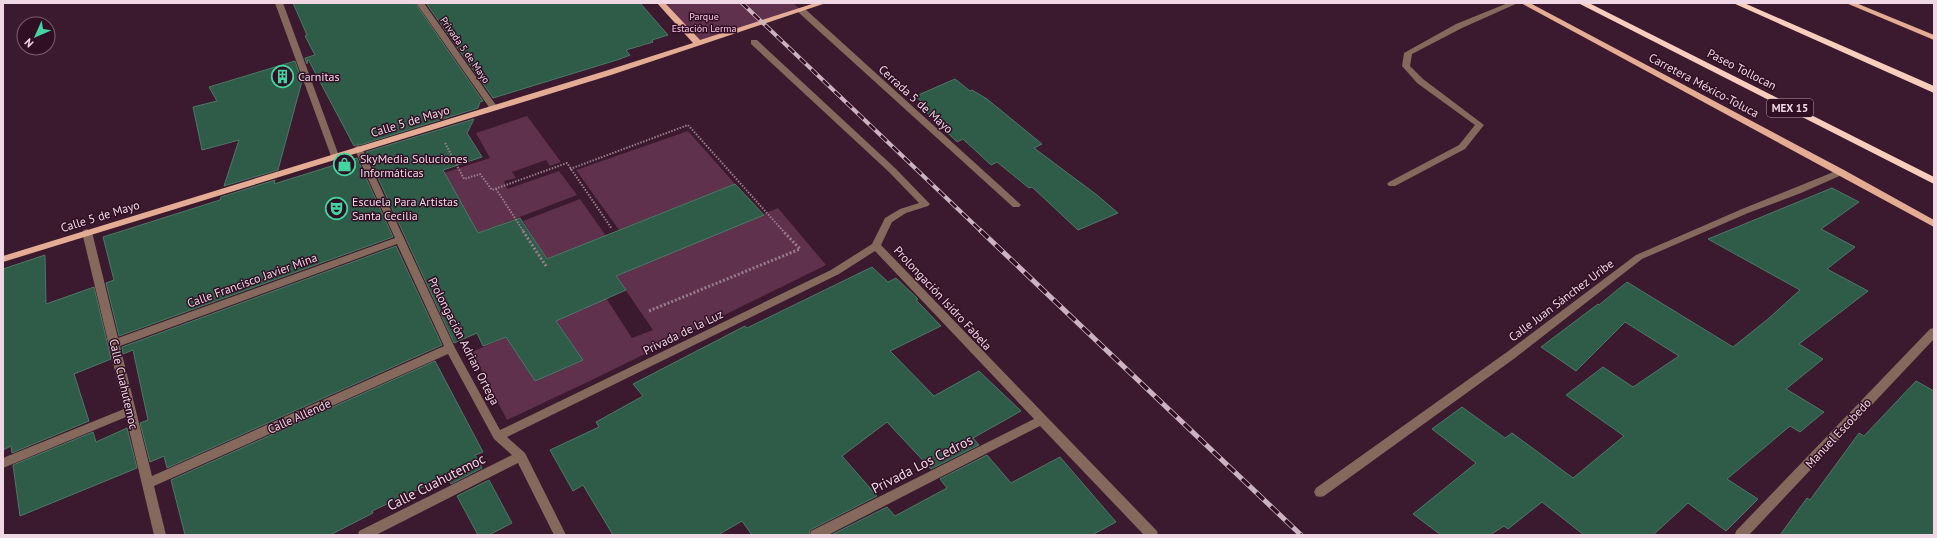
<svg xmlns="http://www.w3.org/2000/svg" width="1937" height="538" font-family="'PT Sans',sans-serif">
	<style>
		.green { fill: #5f314c }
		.building { fill: #2e5c49; stroke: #4b7a65 }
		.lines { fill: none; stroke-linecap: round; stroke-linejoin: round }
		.path-far1 { stroke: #997d8d; stroke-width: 2; stroke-dasharray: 1.5 1.5; stroke-linecap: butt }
		.path { stroke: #997d8d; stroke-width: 3; stroke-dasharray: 2 2; stroke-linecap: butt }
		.minor { fill: #85695d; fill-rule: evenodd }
		.major { fill: #e4ac93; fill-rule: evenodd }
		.highway { fill: #f7cebc; fill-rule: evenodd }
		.rail-far1-casing { stroke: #ccb3c1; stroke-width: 4 }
		.rail-casing { stroke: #ccb3c1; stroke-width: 5 }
		.rail-far1 { stroke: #300f24; stroke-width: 2.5; stroke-dasharray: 8; stroke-linecap: butt }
		.rail { stroke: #300f24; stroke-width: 3.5; stroke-dasharray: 10; stroke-linecap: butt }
		.labels { text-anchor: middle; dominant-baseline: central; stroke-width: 3; stroke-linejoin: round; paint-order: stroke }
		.far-park-label { font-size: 10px; fill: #fec9e6; stroke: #300f24 }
		.far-street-label { font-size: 10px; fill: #efd8e4; stroke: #300f24 }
		.shield { fill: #300f24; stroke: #b69caa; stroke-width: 1 }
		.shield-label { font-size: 11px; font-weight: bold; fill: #efd8e4 }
		.street-label { font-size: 12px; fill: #efd8e4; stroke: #300f24 }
		.poi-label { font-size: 12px; fill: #efd8e4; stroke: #300f24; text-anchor: start }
		.near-street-label { font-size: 14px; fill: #efd8e4; stroke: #300f24 }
	</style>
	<rect width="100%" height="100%" fill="#3b192e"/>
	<path class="green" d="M661,3H793L801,10L699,44Z
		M527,116L561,162L550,166L546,160L512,172L516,178L504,181L507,189L559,171L577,195L478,233L444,173L490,158L476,133Z
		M688,131L735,184L619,230L576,170Z
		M580,199L606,236L547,259L523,221Z
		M778,208L826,265L596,378L507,420L472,352L506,337L535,381L583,360L556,320L606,298L632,338L653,330L616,276Z"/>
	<path class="building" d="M293,3H415L483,101L480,102L478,108L360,145L358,144L354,146L308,59L307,64L305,58L315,55L305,36L307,35Z
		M426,3H640L668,35L652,40L653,42L626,50L630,55L620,59L493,98Z
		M295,61L302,81L278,170L224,186L239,140L202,150L193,107L217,101L209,87Z
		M955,79L970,91L972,90L987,99L1042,144L1034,148L1097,195L1118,213L1078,230L1032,187L1029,188L997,162L991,165L963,139L957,142L921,107L925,106L916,96Z
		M474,119L467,133L482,157L443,170L478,233L520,218L547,259L735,184L764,215L616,276L626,290L556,321L583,360L535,381L506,337L483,346L477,333L454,343L366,152Z
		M357,158L393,237L119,336L106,283L114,280L103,237L220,200L221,197L275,180L274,184Z
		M1832,188L1859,202L1821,229L1855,247L1827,269L1868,291L1799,344L1823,359L1786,389L1824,412L1800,432L1790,426L1727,479L1758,499L1726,531L1688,503L1653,535H1584L1542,502L1508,529L1504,526L1490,535H1441L1413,514L1476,463L1432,429L1462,407L1505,438L1512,433L1573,478L1624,436L1566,395L1603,367L1633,387L1679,356L1625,322L1576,371L1541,347L1598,304L1599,305L1627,282L1733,347L1768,319L1800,290L1708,239Z
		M396,246L442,345L167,468L164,456L150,462L140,423L148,420L133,350L123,354L122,347Z
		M45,255L46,304L94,287L111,359L74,374L89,421L12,453L11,446L3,450V269Z
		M872,267L888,282L896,278L918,299L916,300L941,326L890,351L934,396L979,371L1021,411L973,438L979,445L931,469L887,422L842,456L877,496L810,530L809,535H752L742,521L718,535H613L583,485L573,491L550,450L599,427L596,422L643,396L633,384L745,326L747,328Z
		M435,361L483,452L475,455L482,468L451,484L447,476L372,511L373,513L330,535H185L171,480Z
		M1916,381L1934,391V535H1780L1807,498L1810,500L1859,433L1864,436Z
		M127,428L137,468L20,516L13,465L93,432L96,442Z
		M987,455L1011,483L1060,457L1116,522L1092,535H831L887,507L895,516L947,488L940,479Z
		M489,480L512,523L489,535H478L457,496Z"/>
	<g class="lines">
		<path class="path-far1" d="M445,143L464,179L480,174L492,190L567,163L612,229
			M570,169L688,125L784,232
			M496,189L524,232"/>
		<path class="path" d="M523,231L546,266
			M649,311L800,249L783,231"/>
		<path class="minor" d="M275,3H283L339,156L338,158H332L331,156Z
			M416,3H424L498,108L497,110H491Z
			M1508,3H1518L1462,28L1412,54L1410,66L1423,79L1484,125L1465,149L1395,186H1389L1387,184L1389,182L1459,145L1475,125L1417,83L1402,66L1404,53L1456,24Z
			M798,8H804L1019,203L1021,205L1019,207H1013L798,12Z
			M751,40H757L895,168L928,202L930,204L928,206L906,213L892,222L881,245L1157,531L1158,535H1144L1040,426L828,535H810L811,531L1034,419L875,251L839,274L507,437L525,453L566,535H554L518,463L376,535H358L359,531L512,455L494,439L448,354L154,486L166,535H154L126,417L3,468V458L124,409L82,232L84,230L87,229L92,232L118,338L395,238L354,148L358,145L362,148L455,348L500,430L831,270L872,244L885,218L900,209L919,203L889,172L751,44ZM397,244L444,346L152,476L120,346Z
			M1841,169L1846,172L1844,174L1801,193L1748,213L1642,259L1515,358L1324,496L1320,497L1316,496L1314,492L1316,488L1507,352L1636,255L1742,209Z
			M1934,328V339L1749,535H1735L1736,531L1930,329Z"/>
		<path class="major" d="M657,3H665L700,40L815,3H826L611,75L3,262V256L605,71L693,43Z
			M1521,3H1530L1844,170L1934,220V227Z
			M1846,3H1856L1934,35V40Z"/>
		<path class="highway" d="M1578,3H1589L1934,177V184Z
			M1733,3H1744L1934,86V93Z"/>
		<defs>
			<path id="rail-far1" d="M742,3L982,232"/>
			<path id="rail" d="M981,231L1301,535"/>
		</defs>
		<use href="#rail-far1" class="rail-far1-casing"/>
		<use href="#rail" class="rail-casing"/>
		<use href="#rail-far1" class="rail-far1"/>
		<use href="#rail" class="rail"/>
	</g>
	<defs>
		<symbol id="building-ring" viewBox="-11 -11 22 22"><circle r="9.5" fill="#300f24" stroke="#44d49f" stroke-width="1.5"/><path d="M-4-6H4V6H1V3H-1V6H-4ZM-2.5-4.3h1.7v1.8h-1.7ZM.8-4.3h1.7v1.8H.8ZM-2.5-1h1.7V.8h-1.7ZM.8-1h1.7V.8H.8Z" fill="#44d49f"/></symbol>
		<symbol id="shop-ring" viewBox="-11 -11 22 22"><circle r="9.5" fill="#300f24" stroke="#44d49f" stroke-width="1.5"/><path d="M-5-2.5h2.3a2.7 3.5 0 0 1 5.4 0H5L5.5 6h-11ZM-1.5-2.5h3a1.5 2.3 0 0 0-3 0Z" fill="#44d49f"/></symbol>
		<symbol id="theatre-ring" viewBox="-11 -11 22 22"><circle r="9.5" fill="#300f24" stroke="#44d49f" stroke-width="1.5"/><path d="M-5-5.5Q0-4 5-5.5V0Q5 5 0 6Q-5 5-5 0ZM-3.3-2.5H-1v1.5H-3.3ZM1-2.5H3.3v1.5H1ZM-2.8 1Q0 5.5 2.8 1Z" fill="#44d49f"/></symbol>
	</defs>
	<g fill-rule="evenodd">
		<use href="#building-ring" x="270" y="64" width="25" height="25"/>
		<use href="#shop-ring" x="332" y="152" width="25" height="25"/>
		<use href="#theatre-ring" x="324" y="196" width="25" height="25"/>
	</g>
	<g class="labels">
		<g class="far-park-label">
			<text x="704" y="16">Parque<tspan x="704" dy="12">Estación Lerma</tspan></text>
		</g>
		<g class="far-street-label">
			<text transform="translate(465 50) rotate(55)">Privada 5 de Mayo</text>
		</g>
		<rect class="shield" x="1767" y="99" width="46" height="18" rx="3"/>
		<g class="shield-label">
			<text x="1790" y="108">MEX 15</text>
		</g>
		<g class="street-label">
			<text transform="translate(1742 69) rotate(27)">Paseo Tollocan</text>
			<text transform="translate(1704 85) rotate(28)">Carretera México-Toluca</text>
			<text transform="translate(916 99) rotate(42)">Cerrada 5 de Mayo</text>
			<text transform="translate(410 121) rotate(-17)">Calle 5 de Mayo</text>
			<text transform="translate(100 216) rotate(-17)">Calle 5 de Mayo</text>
			<text transform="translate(252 280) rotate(-20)">Calle Francisco Javier Mina</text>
			<text transform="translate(943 298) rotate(47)">Prolongación Isidro Fabela</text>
			<text transform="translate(1561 300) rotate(-37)">Calle Juan Sánchez Uribe</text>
			<text transform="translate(683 332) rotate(-26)">Privada de la Luz</text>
			<text transform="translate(464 341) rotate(63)">Prolongación Adrian Ortega</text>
			<text transform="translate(124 384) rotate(77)">Calle Cuahutemoc</text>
			<text transform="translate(299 416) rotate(-24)">Calle Allende</text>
			<text transform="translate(1838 433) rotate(-47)">Manuel Escobedo</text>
		</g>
		<g class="poi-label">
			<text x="298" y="76">Carnitas</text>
			<text x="360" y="158">SkyMedia Soluciones<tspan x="360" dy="14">Informáticas</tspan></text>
			<text x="352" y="201">Escuela Para Artistas<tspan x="352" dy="14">Santa Cecilia</tspan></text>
		</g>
		<g class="near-street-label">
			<text transform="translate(922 464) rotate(-27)">Privada Los Cedros</text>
			<text transform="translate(436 482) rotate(-27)">Calle Cuahutemoc</text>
		</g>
	</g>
	<rect width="1937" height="538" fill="none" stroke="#efd8e4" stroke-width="8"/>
	<g transform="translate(36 36) rotate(225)"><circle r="19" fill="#300f24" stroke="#7c5f71"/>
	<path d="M0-3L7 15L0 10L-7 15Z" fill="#44d49f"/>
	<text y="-6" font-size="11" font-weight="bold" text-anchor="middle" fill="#efd8e4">N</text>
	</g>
</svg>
